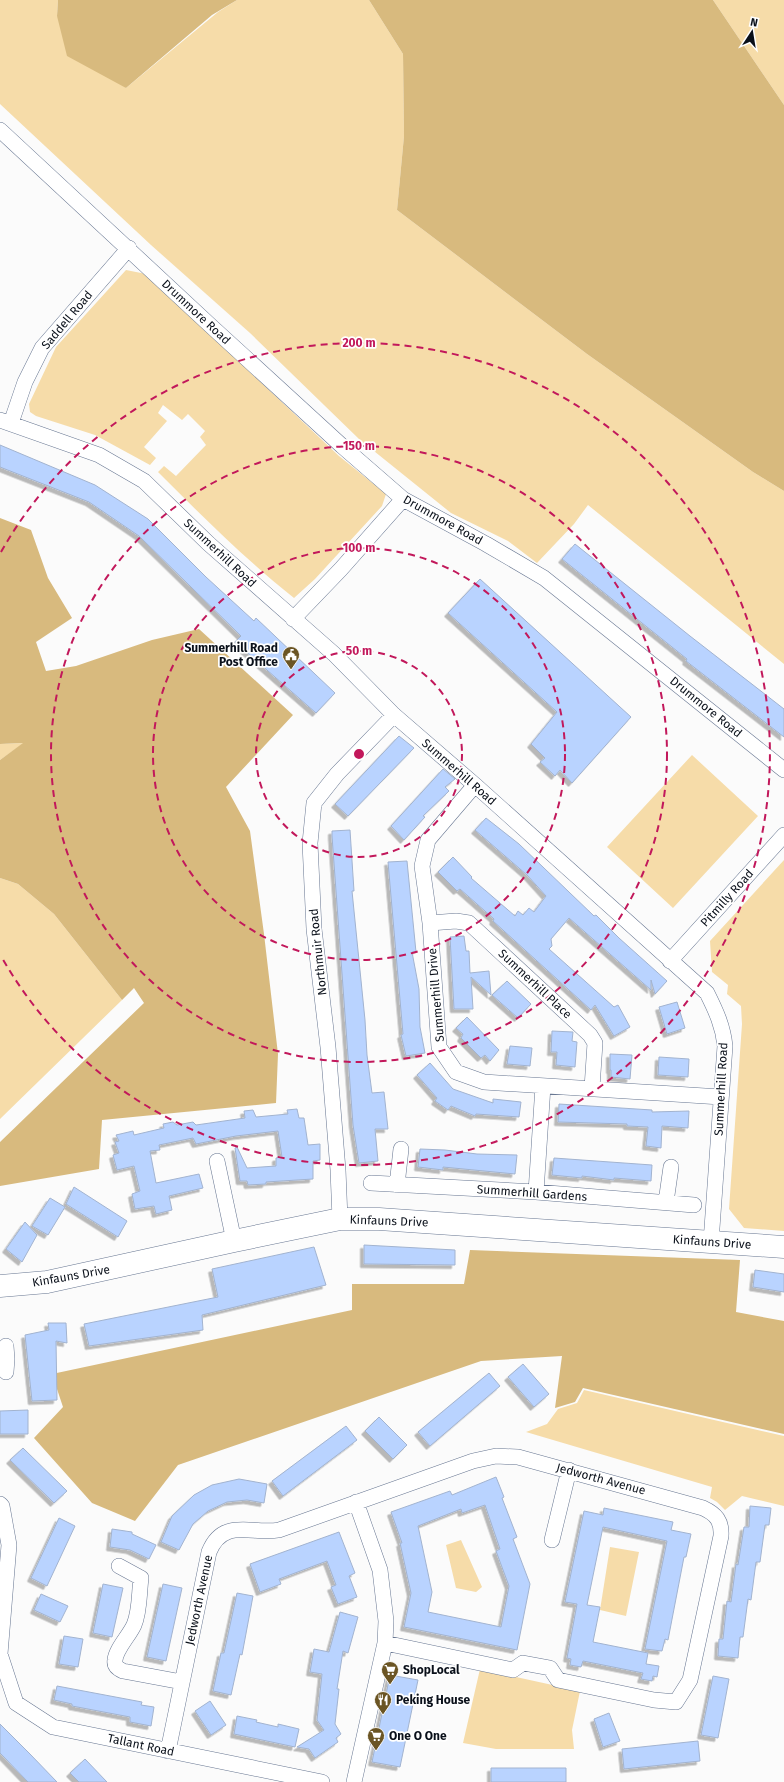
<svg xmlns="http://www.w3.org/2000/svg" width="784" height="1782" font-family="'Fira Sans',sans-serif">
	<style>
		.green { fill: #f6dca9 }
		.forest { fill: #d8ba7e }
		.building { fill: #b9d3ff; stroke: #a2b3cf; fill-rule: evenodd; filter: url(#shadow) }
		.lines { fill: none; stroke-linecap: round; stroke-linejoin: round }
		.street-casing { stroke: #687792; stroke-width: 16 }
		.secondary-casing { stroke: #687792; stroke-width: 23 }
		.street { stroke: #fff; stroke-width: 15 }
		.secondary { stroke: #fff; stroke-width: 22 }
		.ring { fill: none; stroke: #c2185b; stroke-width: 2; stroke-dasharray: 7 5 }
		.labels { text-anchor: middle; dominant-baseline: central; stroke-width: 3.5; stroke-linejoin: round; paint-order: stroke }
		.street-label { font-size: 12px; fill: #0a101a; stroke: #fff }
		.poi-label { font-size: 12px; font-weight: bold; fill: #0a101a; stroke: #fff; text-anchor: start }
		.centre { fill: #c2185b; stroke: #fff; stroke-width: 2 }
		.ring-label { font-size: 12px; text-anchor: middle; font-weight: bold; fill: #c2185b; stroke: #fff; stroke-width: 3.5; stroke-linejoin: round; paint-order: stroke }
	</style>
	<defs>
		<filter id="shadow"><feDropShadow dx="-3.5" dy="3.5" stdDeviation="0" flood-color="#0004"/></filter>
	</defs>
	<rect width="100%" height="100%" fill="#fbfbfb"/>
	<path class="green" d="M0,0H58L57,16L126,88L218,12L237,0H369L403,54L404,136L397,210L587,354L753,472L784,491V664L588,505L574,524L537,563L508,541L451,513L359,439L250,333L151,245L0,104Z
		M713,0H784V105Z
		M126,270L146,274L339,456L386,494L382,506L315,579L294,598C246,560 202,516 158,472L164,466L176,476L206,445L200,437L205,431L188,414L182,420L163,405L158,413L167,421L144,447L156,458L150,465L95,435L36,416L30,412L29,404L56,347Z
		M24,743L0,760V744Z
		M692,755L758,816L673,908L607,847Z
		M784,860V1231L744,1228L729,1209L742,1024L741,1006L727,994L728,985L712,972L710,941Z
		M0,878L18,884L54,914L122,1000L0,1119Z
		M584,1390L784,1436V1506L742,1496L725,1510L717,1502L710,1498L712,1487L526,1432L547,1424L558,1409L577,1403Z
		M461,1540L482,1587L476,1592L456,1588L446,1545Z
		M610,1547L639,1552L626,1616L600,1610Z
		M480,1669L580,1691L572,1730L574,1749H496L463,1743Z"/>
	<path class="forest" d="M58,0H237L212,15L126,88L67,56L57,16Z
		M369,0H713L784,105V491L753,472L587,354L397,210L404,136L403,54Z
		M0,518L31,530L48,578L72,618L36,642L46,671L76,666L152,640L199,629L293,715L226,787L250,831L264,934L278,1054L276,1103L102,1120L99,1169L0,1186V1142L144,1003L134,988L122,1000L54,914L18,884L0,878V760L23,743L0,744Z
		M470,1250L740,1260L736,1312L784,1321V1434L583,1388L575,1402L555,1408L562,1356L481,1361L178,1465L135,1521L92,1503L34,1438L63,1407L52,1374L352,1310V1284H464Z"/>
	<path class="building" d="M0,445L95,485L148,519L206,577L254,621L256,618L335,693L316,713L235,642L241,636L139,536L89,502L0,467Z
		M575,544L690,636L784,709V737L686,661L687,659L562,559Z
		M480,579L631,717L572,783L560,770L555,776L540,762L545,758L531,744L557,712L448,613Z
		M399,736L414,748L348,816L335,804Z
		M443,769L455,779L445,787L449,791L423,816L425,817L404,840L391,826Z
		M486,818L519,844L594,916L596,915L619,938L667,981L655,994L651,980V990L569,918L551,939L552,946L549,949L614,1007L618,1005L630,1027L614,1036L595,1005L591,1010L493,921L494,919L460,889L457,891L438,872L453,857L472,877L471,878L515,916L518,911L523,915L529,908L534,912L546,896L527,875L475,830Z
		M350,830L354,891H352L365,1020L367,1055L372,1093L384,1092L388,1129H375L378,1161L359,1163L353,1125L332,836V831Z
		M407,861L416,952H412L419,989L420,1027L425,1053L406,1056L401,1035L403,1034L388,862Z
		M464,936L466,951H469L470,973L489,971L491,995L471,977L473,1009H454L450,937Z
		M507,981L531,1004L518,1018L492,995Z
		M677,1002L685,1028L667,1034L659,1007Z
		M467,1017L499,1050L490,1061L485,1055L481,1058L461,1038L463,1034L456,1028Z
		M552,1031L573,1032L572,1041L577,1042L575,1067L556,1065L557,1052H551Z
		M510,1046L532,1048L530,1066L507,1064Z
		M610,1054L632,1055L630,1079L611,1077V1070H610Z
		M659,1057L689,1059L688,1077L658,1075Z
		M430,1063L453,1089L493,1103V1099L521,1102L519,1117L476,1114L475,1116L451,1106L448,1110L435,1101L437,1098L417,1075Z
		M559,1104L652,1110V1112L689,1111L688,1128L662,1126L661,1148L646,1146L648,1127L627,1126V1124L558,1122Z
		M297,1109L299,1118H304L308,1145L320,1144V1160L313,1161V1179L266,1182V1184L248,1185L247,1181H240L235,1148L237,1147L247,1168L276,1166V1158L282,1157L278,1131L236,1136L196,1144L193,1138L159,1145L160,1150L150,1151L156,1183L199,1174L203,1188L169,1196L172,1210L156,1214L154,1206L135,1209L132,1194L140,1191L134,1166L117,1170L113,1155L119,1153L115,1142L119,1141L116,1135L133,1131L134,1135L164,1128L163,1124L173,1122L177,1125L193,1122L196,1125L245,1118L244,1111L253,1110L256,1117L288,1114L287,1110Z
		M420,1149L445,1150L477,1154L517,1155L515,1174L443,1167V1170L418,1167Z
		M554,1158L652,1165L651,1181L614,1178V1180L582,1176V1178L552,1175Z
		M74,1187L127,1221L118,1237L66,1204Z
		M50,1198L65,1207L48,1235L32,1226Z
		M25,1222L37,1235L22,1262L6,1249Z
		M364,1245L455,1250V1265L364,1264Z
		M314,1247L326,1285L202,1315L203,1330L89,1346L84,1324L218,1297L212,1269Z
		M755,1270L784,1274V1292L753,1287Z
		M48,1323H66L67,1343L56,1341L57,1400L32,1401L25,1335L49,1330Z
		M523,1364L549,1394L534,1407L508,1377Z
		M489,1373L500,1386L430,1446L418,1432Z
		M28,1410V1434H0V1411Z
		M379,1417L407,1445L393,1459L365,1431Z
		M346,1426L357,1440L283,1496L272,1481Z
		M23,1448L67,1491L54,1503L10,1460Z
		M496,1477L504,1497L502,1498L517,1537L513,1539L530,1584L517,1650L404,1627L411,1593L400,1543H402L391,1512L450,1491L452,1495ZM485,1505L500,1549L496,1551L509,1586L501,1627L428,1612L432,1592L418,1526L461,1509L462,1513Z
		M239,1479L267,1484L264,1503L247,1500L227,1502L208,1511L193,1524L179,1550L161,1542L172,1516L194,1495L212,1485Z
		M750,1506L771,1508L769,1525H765L760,1562H756L751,1600L748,1599L743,1637H740L738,1658L718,1656L719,1639H723L727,1601L731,1602L736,1564L738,1565L744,1527H749Z
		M604,1508L673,1522L671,1530L691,1534L686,1557H684L668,1640L665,1639L662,1651L645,1649L667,1541L603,1527L587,1605L600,1607L593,1642L648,1653L646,1664L659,1666L657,1677L653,1676L652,1681L641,1679L643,1673L583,1661L581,1667L570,1665L571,1659L567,1658L577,1604L565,1602L584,1511L603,1515Z
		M59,1518L75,1526L47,1586L31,1578Z
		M112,1529L132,1532V1534L156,1545L149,1559L130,1550L110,1547Z
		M339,1532L355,1573L349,1576L357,1597L338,1604L331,1587L336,1585L327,1561L279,1579L281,1584L260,1592L250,1564Z
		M103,1584L123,1588L112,1637L93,1633Z
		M163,1584L182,1588L166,1661L147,1657Z
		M237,1593L253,1596L242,1655L240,1654L231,1695L213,1691L221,1653H224Z
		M41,1594L68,1606L60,1622L34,1610Z
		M340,1612L358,1617L348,1653L343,1651L337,1689H339L335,1724L341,1734L336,1738L338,1742L315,1758L309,1749L297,1747L324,1730L317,1720L322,1674L310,1672L314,1649L329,1652Z
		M64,1636L83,1639L78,1667L59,1664Z
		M390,1675L418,1680L400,1767L372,1762Z
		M713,1676L729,1679L718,1738L701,1735Z
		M57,1686L142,1702L141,1705L154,1707L151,1726L130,1722V1717L72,1706V1704L54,1700Z
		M210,1701L226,1725L211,1735L195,1711Z
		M609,1713L620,1741L603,1747L594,1719Z
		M237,1716L257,1720L256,1722L278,1727V1724L299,1729L295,1747L234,1734Z
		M0,1724L30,1754L57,1782H28L0,1753Z
		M698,1741L700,1761L624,1769L622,1749Z
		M85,1759L107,1782H79L70,1773Z
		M491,1768H566V1782H491Z"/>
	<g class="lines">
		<defs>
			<path id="street" d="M0,130L212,327L342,446L403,499L486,544L544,578L784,770
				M0,420L99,455L144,481L209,544L334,654L394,715L475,785L707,993C716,1011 723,1026 725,1046L711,1242
				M11,423L25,382L42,348L129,248
				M293,619L341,569L403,499
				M475,785L428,840L422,866L430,923L439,1047L456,1072L484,1082L721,1097
				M430,923L456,921L469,923L590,1035L595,1043L592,1088
				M670,961L784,835
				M217,1161L234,1241
				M371,1183L536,1192L694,1205
				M397,1185L401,1149
				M536,1192L543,1086
				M666,1202L671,1167
				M340,1219L338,1170L328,1047L314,929L310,843L314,803L337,774L394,715
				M6,1372L7,1359L6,1346
				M0,1504L2,1506L9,1545L0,1654
				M552,1540L569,1470
				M119,1566L141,1578C139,1593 140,1611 134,1625C129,1636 116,1649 115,1660C114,1666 118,1669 123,1671L182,1682
				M0,1654L16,1703L53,1727L322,1782
				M168,1751L209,1552C223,1517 252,1535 279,1530L473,1461L496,1456L518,1457L703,1508C716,1514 722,1521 721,1536L690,1680L676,1702L654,1700L558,1680L550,1668L523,1663L513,1670L385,1643
				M354,1782L385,1643L386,1621L380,1570L356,1502"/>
			<path id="secondary" d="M0,1286L47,1282L234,1241L340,1219H379L784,1247"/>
		</defs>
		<use href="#street" class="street-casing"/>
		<use href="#secondary" class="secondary-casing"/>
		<use href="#street" class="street"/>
		<use href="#secondary" class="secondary"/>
	</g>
	<g class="ring">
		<circle cx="359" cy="754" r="103"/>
		<circle cx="359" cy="754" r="206"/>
		<circle cx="359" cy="754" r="308"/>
		<path d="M1 552A411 411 0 1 1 1 956"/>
	</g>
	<defs>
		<symbol id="civic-pin" viewBox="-11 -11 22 30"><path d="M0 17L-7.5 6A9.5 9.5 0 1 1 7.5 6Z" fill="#6b5524" stroke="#fff"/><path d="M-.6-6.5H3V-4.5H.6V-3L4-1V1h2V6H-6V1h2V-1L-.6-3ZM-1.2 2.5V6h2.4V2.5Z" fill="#fff"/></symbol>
		<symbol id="supermarket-pin" viewBox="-11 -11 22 30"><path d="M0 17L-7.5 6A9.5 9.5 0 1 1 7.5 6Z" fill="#6b5524" stroke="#fff"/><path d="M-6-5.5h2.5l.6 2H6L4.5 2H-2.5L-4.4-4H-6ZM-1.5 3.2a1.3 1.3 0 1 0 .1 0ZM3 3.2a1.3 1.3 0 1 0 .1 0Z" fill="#fff"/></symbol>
		<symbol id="restaurant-pin" viewBox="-11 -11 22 30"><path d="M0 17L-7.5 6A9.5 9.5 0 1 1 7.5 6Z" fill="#6b5524" stroke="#fff"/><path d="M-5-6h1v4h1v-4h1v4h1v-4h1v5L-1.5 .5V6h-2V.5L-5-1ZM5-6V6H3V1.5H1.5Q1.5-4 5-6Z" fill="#fff"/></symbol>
	</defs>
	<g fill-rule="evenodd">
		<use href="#civic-pin" x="281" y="645" width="20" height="27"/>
		<use href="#supermarket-pin" x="380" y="1660" width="20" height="27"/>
		<use href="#restaurant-pin" x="373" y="1690" width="20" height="27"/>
		<use href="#supermarket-pin" x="366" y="1726" width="20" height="27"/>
	</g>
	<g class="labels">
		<g class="street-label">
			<text transform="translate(196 312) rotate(43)">Drummore Road</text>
			<text transform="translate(67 320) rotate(-50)">Saddell Road</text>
			<text transform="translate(443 520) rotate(29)">Drummore Road</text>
			<text transform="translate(220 553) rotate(43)">Summerhill Road</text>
			<text transform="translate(706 707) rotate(39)">Drummore Road</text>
			<text transform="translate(459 772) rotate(41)">Summerhill Road</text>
			<text transform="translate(727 898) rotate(-48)">Pitmilly Road</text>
			<text transform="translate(318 952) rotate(-96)">Northmuir Road</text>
			<text transform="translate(535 984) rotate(43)">Summerhill Place</text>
			<text transform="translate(436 995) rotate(-95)">Summerhill Drive</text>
			<text transform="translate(721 1089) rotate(-87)">Summerhill Road</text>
			<text transform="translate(532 1193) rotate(4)">Summerhill Gardens</text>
			<text transform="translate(389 1221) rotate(2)">Kinfauns Drive</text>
			<text transform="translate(712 1242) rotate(4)">Kinfauns Drive</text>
			<text transform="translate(71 1276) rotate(-10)">Kinfauns Drive</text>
			<text transform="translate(601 1479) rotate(15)">Jedworth Avenue</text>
			<text transform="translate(199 1600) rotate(-78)">Jedworth Avenue</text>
			<text transform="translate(141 1745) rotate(12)">Tallant Road</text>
		</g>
		<g class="poi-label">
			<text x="278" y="648" text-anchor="end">Summerhill Road<tspan x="278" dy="14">Post Office</tspan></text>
			<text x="403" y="1670">ShopLocal</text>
			<text x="396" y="1700">Peking House</text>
			<text x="389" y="1736">One O One</text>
		</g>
	</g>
	<circle cx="359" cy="754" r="6" class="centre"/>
	<g class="ring-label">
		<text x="359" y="347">200 m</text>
		<text x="359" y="450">150 m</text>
		<text x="359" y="552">100 m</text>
		<text x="359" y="655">50 m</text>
	</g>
	<g transform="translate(752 32) rotate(12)" stroke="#ffffff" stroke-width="3" paint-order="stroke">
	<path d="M0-3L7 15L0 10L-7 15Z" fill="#0a101a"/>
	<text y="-6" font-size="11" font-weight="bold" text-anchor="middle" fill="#0a101a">N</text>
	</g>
</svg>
